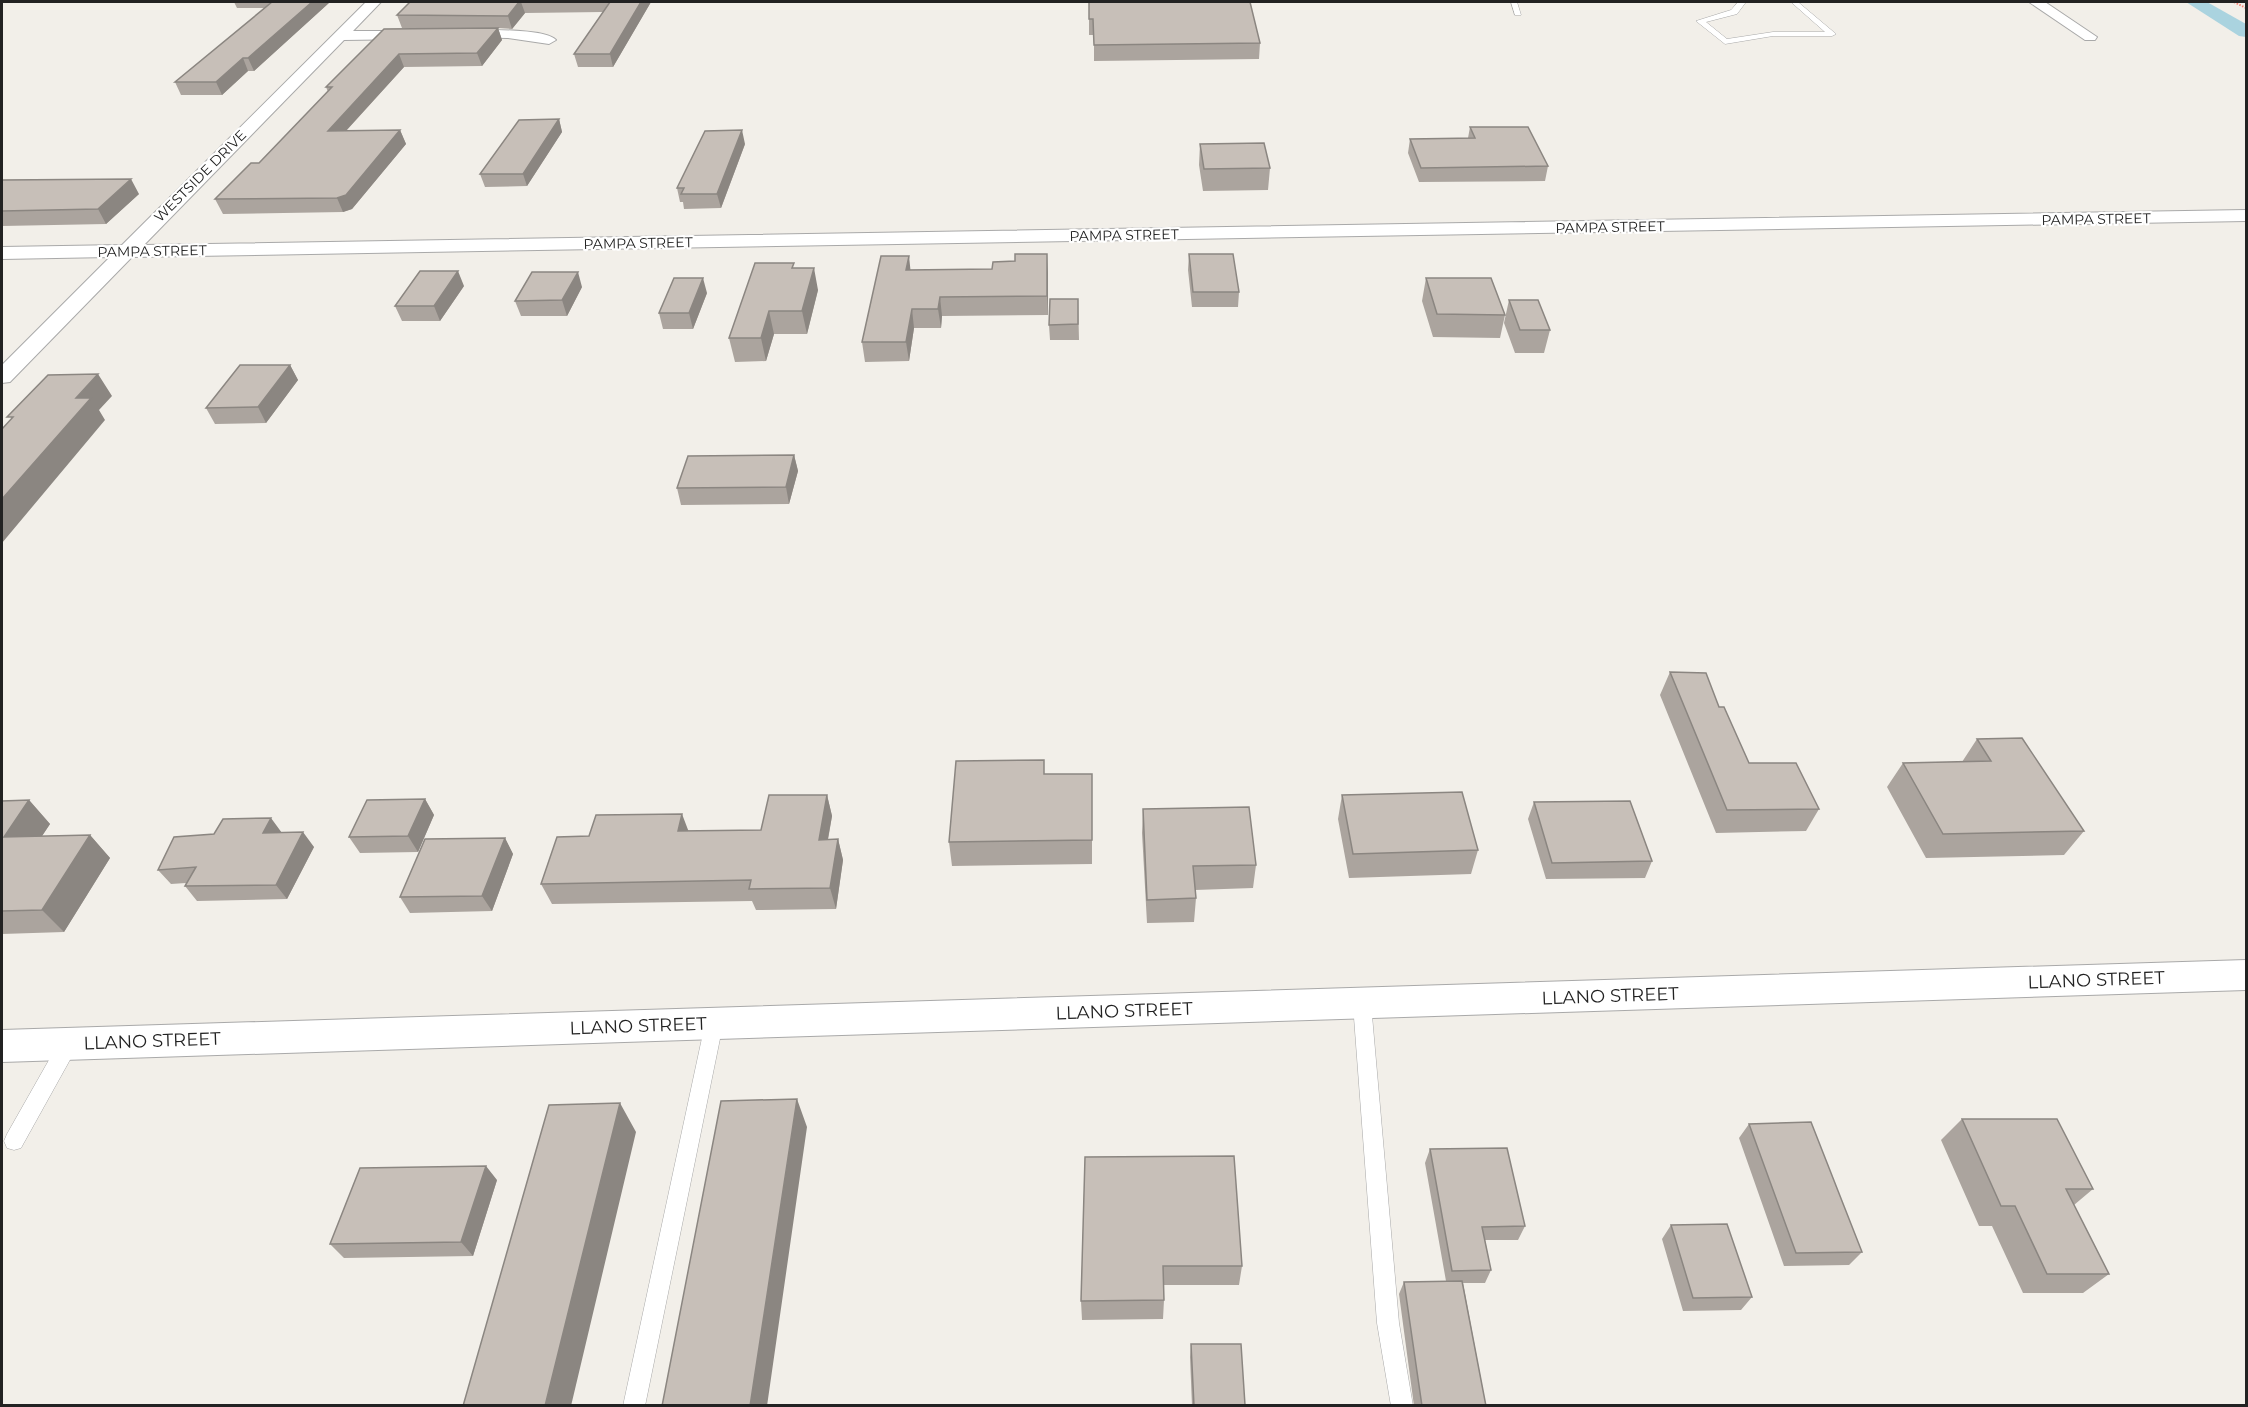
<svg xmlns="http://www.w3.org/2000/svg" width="2248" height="1407" font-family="Montserrat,sans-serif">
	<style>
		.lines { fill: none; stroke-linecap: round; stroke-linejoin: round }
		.canal { fill: #aad3df; fill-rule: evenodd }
		.lane-casing { stroke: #a9a9a9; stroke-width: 1 }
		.street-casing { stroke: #a9a9a9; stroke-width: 2 }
		.path { stroke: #fa8072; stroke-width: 2; stroke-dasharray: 1.5 1.5; stroke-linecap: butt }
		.lane { fill: #fff; fill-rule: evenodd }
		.street { fill: #fff; fill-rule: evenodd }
		.wall { fill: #aba49e }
		.shaded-wall { fill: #8b8681 }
		.building { fill: #c7bfb8; stroke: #8b8681; stroke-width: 1.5 }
		.labels { text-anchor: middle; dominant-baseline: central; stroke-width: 4.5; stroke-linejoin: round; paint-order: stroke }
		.far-street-label { font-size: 14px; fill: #222; stroke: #fff }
		.near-street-label { font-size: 18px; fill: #222; stroke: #fff }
	</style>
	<rect width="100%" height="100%" fill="#f2efe9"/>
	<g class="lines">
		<path class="canal" d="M2186,2H2207L2246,24V37L2239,36Z"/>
		<defs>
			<path id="lane" d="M1511,2H1517L1521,15H1515Z
				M1738,2H1746L1737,14L1706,22L1727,39L1773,32H1825L1791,2H1798L1836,34L1832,36H1773L1725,44L1696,21L1731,10Z
				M1362,996L1368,998L1371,1004L1399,1323L1413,1406H1391L1377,1323L1353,1004L1356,998Z
				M714,1016L721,1018L723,1024L645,1406H623L705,1024L707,1018Z
				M69,1035L76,1037L78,1043L76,1049L21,1148L14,1150L7,1148L4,1141L7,1134L62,1037Z"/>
			<path id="street" d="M366,2H381L353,31H415L422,35L415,39L344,40L144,245L2246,210V221L132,257L10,382L2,383V365L110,257L2,259V247L122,245Z
				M2029,2H2045L2097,37L2095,40H2085Z
				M462,30C480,30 545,28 556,40L549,44L508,38L457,37L455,34Z
				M2246,960V990L2,1062V1030Z"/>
		</defs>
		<use href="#lane" class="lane-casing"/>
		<use href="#street" class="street-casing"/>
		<path class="path" d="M2234,2L2246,8"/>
		<use href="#lane" class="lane"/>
		<use href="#street" class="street"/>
	</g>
	<path class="wall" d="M183,2H330L254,71H248L222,95H181L175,82L265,8H237L234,2Z
		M410,2H651L613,67H578L574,54L603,12L525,13L512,29L498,28L502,40L482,66L404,67L346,131L400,130L406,144L352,209L343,212L223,214L215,199L259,163L328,92L326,87L384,29L463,28H402L397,15Z
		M1089,2L1260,43L1259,59L1094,61V35H1089Z
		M559,119L562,132L527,186L485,187L480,174Z
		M1470,127L1548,166L1545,181L1419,182L1408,153L1410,139L1468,138Z
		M745,144L721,208L684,209L683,202H680L677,188Z
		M1200,144L1270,168L1268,190L1203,191L1199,165Z
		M2,180L139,194L106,224L2,226Z
		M1189,254L1239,292L1238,307H1192L1188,270Z
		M795,268L818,290L807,334H774L766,361L735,362L729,338Z
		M910,270L1048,273V315L942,316L941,328H914L909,361L865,362L862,342Z
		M1426,278L1505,315L1500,338L1433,337L1422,301Z
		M464,286L440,321H402L395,306Z
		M582,287L567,316H521L515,301Z
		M707,293L693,329H663L659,313Z
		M1078,299L1079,340H1050L1049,325Z
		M1509,300L1550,330L1544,353H1515L1504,323Z
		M290,365L298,380L266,423L215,424L206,408Z
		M794,455L798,471L789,504L681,505L677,488Z
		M1670,672L1719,707L1749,763L1819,809L1806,831L1716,833L1660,695Z
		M1977,739L2084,831L2064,855L1926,858L1887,787L1903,763L1962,762Z
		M1092,774V864L952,866L949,842Z
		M827,795L832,816L828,840L838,839L843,860L836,909L756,910L752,901L552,904L541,884L589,836L761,830Z
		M1342,795L1478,850L1471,874L1349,878L1338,819Z
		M425,799L434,815L418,852L360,853L349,837Z
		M29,800L50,824L42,836L90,835L110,858L64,932L2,934V801Z
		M1534,802L1652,861L1645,878L1546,879L1528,819Z
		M1143,809L1256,865L1253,888L1195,890L1196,898L1194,922L1147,923L1142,833Z
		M282,833L314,847L287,899L197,901L185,886L186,883L171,884L158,870L214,834Z
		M505,838L513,854L492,911L410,913L400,897Z
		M1962,1119L2093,1189L2074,1205L2109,1274L2083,1293H2023L1992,1226H1979L1941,1140Z
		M1749,1124L1862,1252L1849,1265L1784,1266L1739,1138Z
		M1430,1149L1525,1226L1518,1240H1485L1491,1270L1485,1283H1463L1486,1406H1414L1399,1294L1404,1282L1446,1281L1425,1163Z
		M1085,1157L1242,1266L1239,1285H1164V1300L1163,1319L1082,1320L1081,1301Z
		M497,1180L473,1256L344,1258L330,1244Z
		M1671,1225L1752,1297L1741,1310L1683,1311L1662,1239Z
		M1191,1344L1245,1406H1192L1190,1357Z"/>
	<path class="shaded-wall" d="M312,2H330L254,71L248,58Z
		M519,2H521L525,13L512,29L508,16Z
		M641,2H651L613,67L610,54Z
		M498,28L502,40L482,66L477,53Z
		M399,54L404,67L333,145L328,131Z
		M243,58L248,71L222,95L216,82Z
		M559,119L562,132L527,186L523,174Z
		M400,130L406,144L352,209L343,212L337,198Z
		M742,130L745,144L721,208L717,194Z
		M131,179L139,194L106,224L98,209Z
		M1047,254L1048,273V315L1047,296Z
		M909,256L911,275L906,270Z
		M814,268L818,290L807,334L802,311Z
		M458,271L464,286L440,321L434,306Z
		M578,272L582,287L567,316L562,300Z
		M703,278L707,293L693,329L689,313Z
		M940,297L942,316L941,328L938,309Z
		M912,309L914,328L909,361L906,342Z
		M769,311L774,334L766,361L761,338Z
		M290,365L298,380L266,423L258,407Z
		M98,374L112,396L99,410L105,420L2,543V499L76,398Z
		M794,455L798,471L789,504L786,487Z
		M827,795L832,816L824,860L819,840Z
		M425,799L434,815L418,852L408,836Z
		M29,800L50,824L26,860L4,837Z
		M682,814L690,835L678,831Z
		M271,818L282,833H263Z
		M303,832L314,847L287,899L276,885Z
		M90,835L110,858L64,932L42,910Z
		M505,838L513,854L492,911L482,896Z
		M838,839L843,860L836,909L830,888Z
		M797,1099L807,1127L767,1406H750Z
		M620,1103L636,1132L571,1406H545Z
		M486,1166L497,1180L473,1256L461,1242Z"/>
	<path class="building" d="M272,2H312L248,58H243L216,82H175Z
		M410,2H519L508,16L397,15Z
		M610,2H641L610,54H574Z
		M1089,2H1250L1260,43L1094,45L1093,19H1089Z
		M498,28L477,53L399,54L328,131L400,130L346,195L337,198L215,199L251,163H259L332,87H326L384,29Z
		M559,119L523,174H480L519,120Z
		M1470,127H1528L1548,166L1421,168L1410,139L1475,138Z
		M742,130L717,194H681L684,188H677L705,131Z
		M1264,143L1270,168L1204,169L1200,144Z
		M131,179L98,209L2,211V180Z
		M1015,254H1047V296L940,297L938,309H912L906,342H862L881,256H909L906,270L992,269L993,262L1015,261Z
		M1189,254H1233L1239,292H1193Z
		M755,263H794L792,268H814L802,311H769L761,338H729Z
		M420,271H458L434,306H395Z
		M532,272H578L562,300L515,301Z
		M674,278H703L689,313H659Z
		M1426,278H1491L1505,315L1437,314Z
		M1050,299H1078V324L1049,325Z
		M1509,300H1538L1550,330H1520Z
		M240,365H290L258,407L206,408Z
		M98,374L76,398H91L2,499V429L13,417H7L48,375Z
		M794,455L786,487L677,488L688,456Z
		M1670,672L1706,673L1719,707H1724L1749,763H1796L1819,809L1727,810Z
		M2022,738L2084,831L1943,834L1903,763L1991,761L1977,739Z
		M1044,760V774H1092V840L949,842L956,761Z
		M1462,792L1478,850L1353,854L1342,795Z
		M769,795H827L819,840L838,839L830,888L749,889L751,880L541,884L557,837L589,836L596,815L682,814L678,831L761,830Z
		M425,799L408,836L349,837L367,800Z
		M29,800L4,837L90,835L42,910L2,911V801Z
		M1630,801L1652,861L1552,863L1534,802Z
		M1249,807L1256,865L1193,866L1196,898L1147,900L1143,809Z
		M271,818L263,833L303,832L276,885L185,886L196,867L158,870L174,837L214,834L223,819Z
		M505,838L482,896L400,897L425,839Z
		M797,1099L750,1406H662L721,1101Z
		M620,1103L545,1406H463L549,1105Z
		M1962,1119H2057L2093,1189H2066L2109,1274H2047L2015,1206H2001Z
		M1811,1122L1862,1252L1796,1253L1749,1124Z
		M1507,1148L1525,1226L1482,1227L1491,1270L1452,1271L1430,1149Z
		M1234,1156L1242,1266H1163L1164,1300L1081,1301L1085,1157Z
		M486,1166L461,1242L330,1244L360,1168Z
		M1727,1224L1752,1297L1693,1298L1671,1225Z
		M1462,1281L1486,1406H1422L1404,1282Z
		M1191,1344H1241L1245,1405L1194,1406Z"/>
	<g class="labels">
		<g class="far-street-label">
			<text transform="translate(200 176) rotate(-45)">WESTSIDE DRIVE</text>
			<text transform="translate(2096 219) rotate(-1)">PAMPA STREET</text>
			<text transform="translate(1610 227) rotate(-1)">PAMPA STREET</text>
			<text transform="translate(1124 235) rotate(-1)">PAMPA STREET</text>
			<text transform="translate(638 243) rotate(-1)">PAMPA STREET</text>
			<text transform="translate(152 251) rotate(-1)">PAMPA STREET</text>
		</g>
		<g class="near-street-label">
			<text transform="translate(2096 980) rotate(-2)">LLANO STREET</text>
			<text transform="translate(1610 996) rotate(-2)">LLANO STREET</text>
			<text transform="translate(1124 1011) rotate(-2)">LLANO STREET</text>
			<text transform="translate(638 1026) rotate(-2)">LLANO STREET</text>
			<text transform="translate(152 1041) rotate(-2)">LLANO STREET</text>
		</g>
	</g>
	<rect width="2248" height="1407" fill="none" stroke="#222222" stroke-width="6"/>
</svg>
